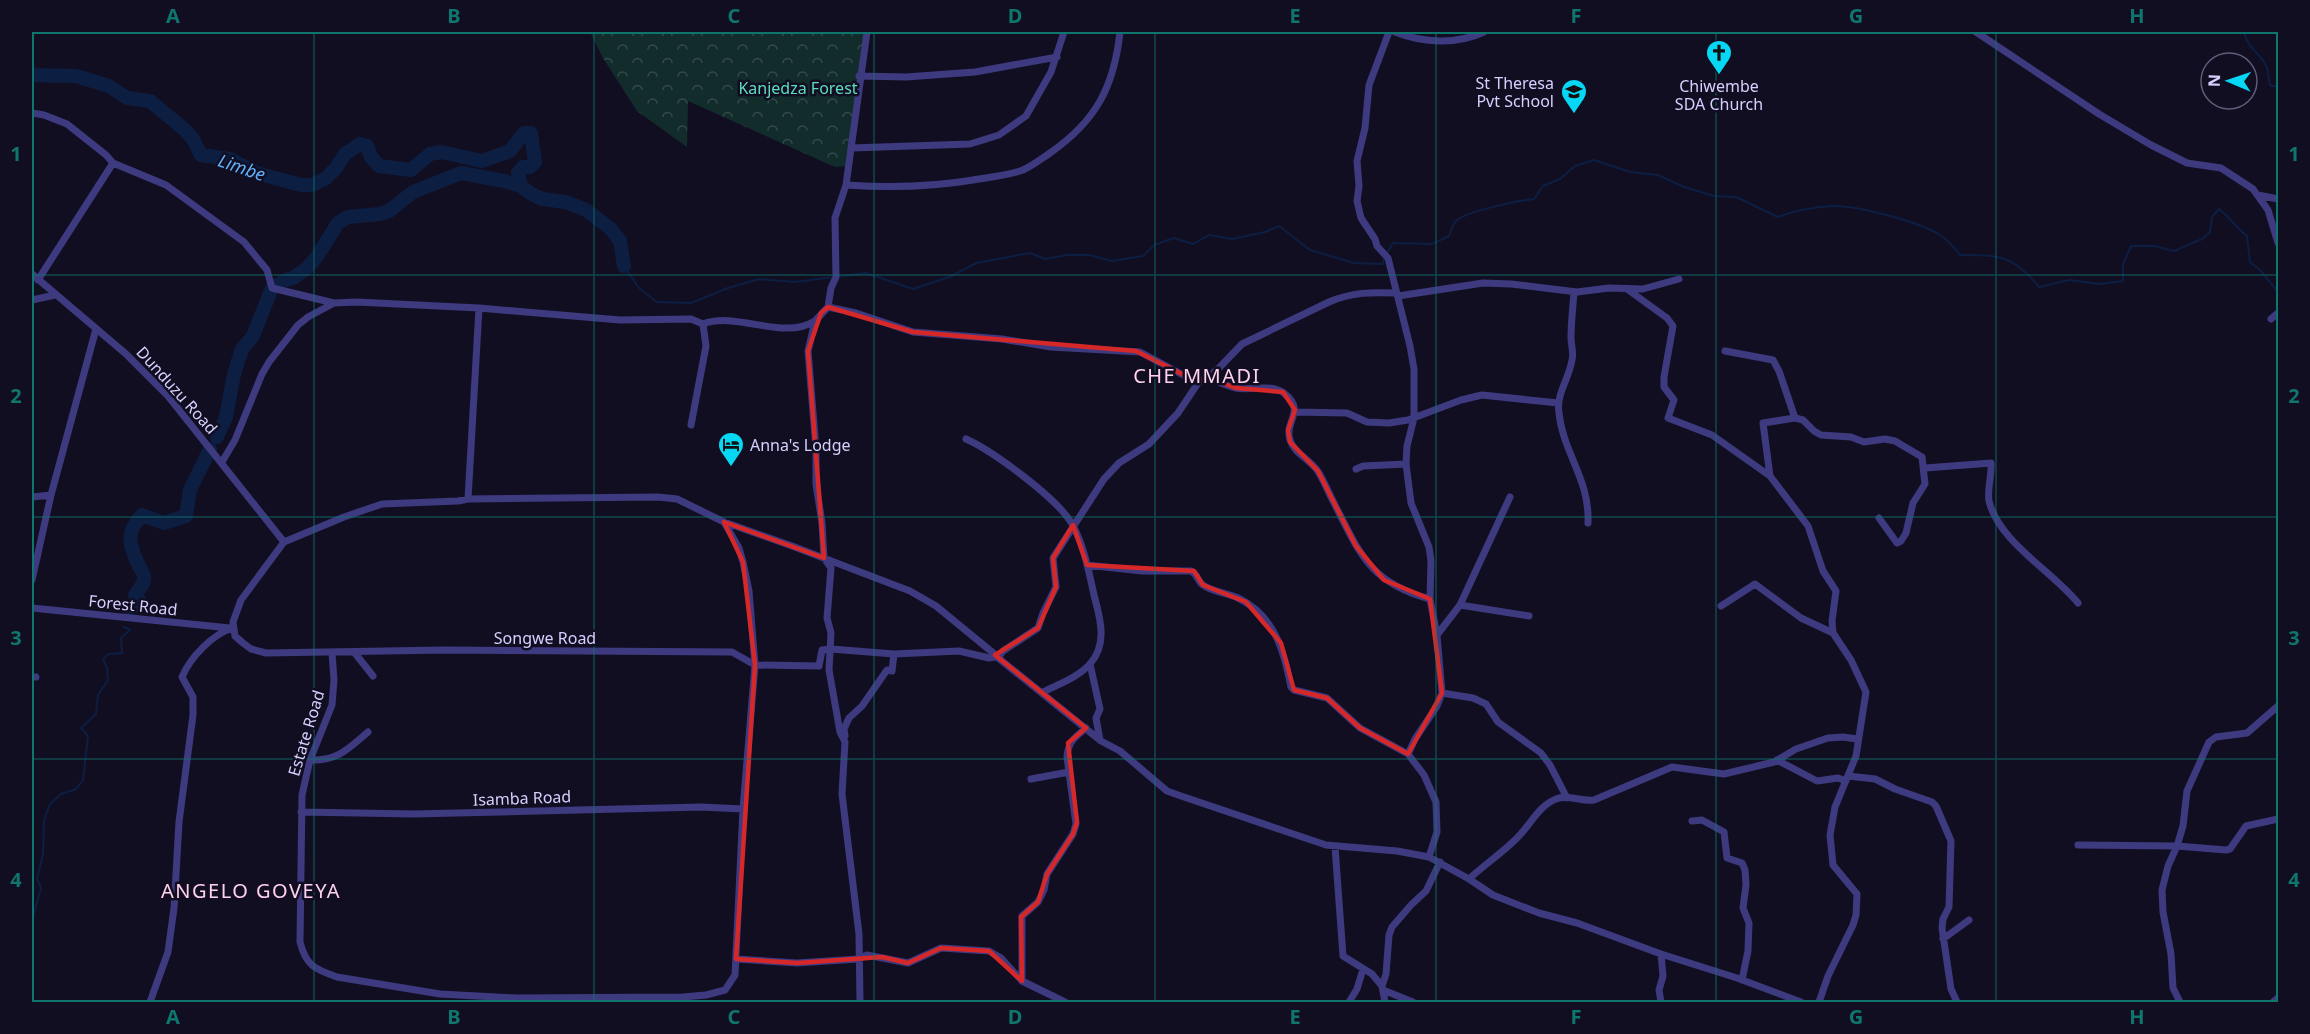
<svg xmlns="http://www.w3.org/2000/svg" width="2310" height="1034" font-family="'Noto Sans',sans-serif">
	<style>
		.forest { fill: url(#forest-crowns) }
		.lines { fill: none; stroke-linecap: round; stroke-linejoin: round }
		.stream { stroke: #0c1f43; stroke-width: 2 }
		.river { stroke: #0c1f43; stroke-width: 14 }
		.minor { stroke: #3e3a80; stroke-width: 7 }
		.minor-bridge { stroke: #3e3a80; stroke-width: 7 }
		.marked { fill: none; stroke: #d62828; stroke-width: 4.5; stroke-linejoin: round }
		.grid { fill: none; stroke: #0f766e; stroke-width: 1.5; stroke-opacity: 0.55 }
		.labels { text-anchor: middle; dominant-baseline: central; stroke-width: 5; stroke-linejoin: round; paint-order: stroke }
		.poi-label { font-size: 16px; fill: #d6d0fe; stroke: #120e22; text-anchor: end }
		.park-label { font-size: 16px; fill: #5dddc0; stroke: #120e22 }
		.street-label { font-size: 16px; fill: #d6d0fe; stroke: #120e22 }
		.water-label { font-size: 18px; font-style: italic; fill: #60b0fc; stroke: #120e22 }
		.quarter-label { font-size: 20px; letter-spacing: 1.5px; fill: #fed2ed; stroke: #120e22 }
		.neatline { fill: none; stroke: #0f766e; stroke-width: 2 }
		.grid-label { font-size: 20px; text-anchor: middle; font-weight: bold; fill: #0f766e }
	</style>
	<defs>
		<pattern id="forest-crowns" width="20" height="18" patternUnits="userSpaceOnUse" patternTransform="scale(1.5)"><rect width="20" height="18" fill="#112c2b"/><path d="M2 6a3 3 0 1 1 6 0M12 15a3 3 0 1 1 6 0" fill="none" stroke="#334a4b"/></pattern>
	</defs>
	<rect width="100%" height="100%" fill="#120e22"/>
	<path class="forest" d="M590,32H865L847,166L835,167L688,101L687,147L637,111L603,58Z"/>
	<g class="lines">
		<path class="stream" d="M2244,32C2247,49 2264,56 2267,68C2270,75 2267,80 2271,86H2278
			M1387,253L1393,243L1432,244L1449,236C1451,232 1452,226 1455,222C1464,211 1518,201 1534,199L1543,186L1560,179L1575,166L1594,160L1630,172L1658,175L1684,187L1714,196L1736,197L1778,217C1796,210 1814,207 1833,206C1856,205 1926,223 1944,238C1950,242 1955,249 1960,255C1998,255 2014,255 2039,287L2069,280L2099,284L2123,281V264L2131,246H2154L2174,251L2202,239L2210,232L2212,217L2219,209C2230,217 2236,228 2247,236L2250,262L2260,270L2278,292
			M624,266L639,288L657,302L691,303L728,288L759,279L795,282L866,273L913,289L952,276L976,263L1030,253L1045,259L1067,255H1089L1112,261L1143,256L1154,245L1174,238L1193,244L1209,235L1232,239L1265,232L1279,226L1310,250L1354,263L1383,264L1384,258
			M32,920L41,888L37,879L43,854L44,820L50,804L61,794L76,789L83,780L88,736L81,728L96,714L98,695L108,680L107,668L103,659L109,654L122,653L121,638L130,630L124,627"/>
		<path class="river" d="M32,75L76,76L109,86L127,98L150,101L185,130L193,139L201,155L230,159L256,173L301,185H312L326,178L336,168L345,154L360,144L367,146L371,157L379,166L411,170L430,154L441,152L482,161L510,151L524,133H531L535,162L530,167H523L518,173L521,186L530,193L542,199L566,202L586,210L611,229L620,241L624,266
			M217,437L226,417L234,374L242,349L253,336L272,288L286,280L293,278L306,269L316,258L338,223L348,217L380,214L389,211L413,192L461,173L504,181L521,186
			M130,608L141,603L135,595C137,591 142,587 143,583C146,576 142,572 139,566C129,545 125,533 142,515L164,523L186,516L190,490L210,449"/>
		<path class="minor" d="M1389,32L1369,85L1365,128L1357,161L1359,186L1357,201L1361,218L1375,239L1377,246L1388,258L1410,346L1414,369V418L1407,446L1406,464L1411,503L1429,547L1431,561L1430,599L1437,635L1442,693L1437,706L1415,739L1408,754
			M1395,32C1423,43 1456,45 1484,32
			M1976,32L2099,114L2151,145L2187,163L2221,168L2253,189L2268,210L2278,243
			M859,76L906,77L975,72L1057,57
			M32,113L44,115L67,124L106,155L113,163L166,185L244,242L267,270L272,288L334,303
			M851,148L970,144L999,135L1026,116L1051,72L1064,32
			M846,185C889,188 931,187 973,180C990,177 1007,176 1023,170C1032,166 1041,159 1050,153C1096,121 1114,87 1120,32
			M2258,195L2278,199
			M32,274L126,354L168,396L284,542
			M38,280L113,163
			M1627,289L1667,318L1673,326L1664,377V387L1674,400L1668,418L1712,435L1770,476
			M1574,292C1573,307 1571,322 1571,338C1571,345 1574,353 1572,360C1569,379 1556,394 1559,413C1563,453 1590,479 1588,523
			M1398,296L1483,283L1511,284L1577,292L1609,288L1643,289L1679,279
			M32,300L55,295
			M828,307L856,313L913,332L1002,339L1051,347L1140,352L1198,383
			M2271,319L2278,313
			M1725,351L1773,360L1779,371L1795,418L1803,420L1814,431L1821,435L1851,437L1864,442L1885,439L1895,441L1922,457L1925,484L1913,503L1906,533L1901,541L1897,543L1879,518
			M1206,377C1216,381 1226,386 1236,388C1252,391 1272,383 1285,394C1306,411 1284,421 1290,440C1294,453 1309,459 1317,470C1324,480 1328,492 1334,503C1360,554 1370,583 1430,599
			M1295,412L1347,413L1367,422L1389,423L1408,420L1461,400L1482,395L1558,403
			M1795,418L1763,423L1770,476L1808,526L1823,571L1836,591L1832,621L1833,633L1851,660L1866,692L1856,756L1835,807L1830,835L1833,865L1857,894L1856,915L1853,925L1828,976L1819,1002
			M691,425L706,346L703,324
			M966,439C993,451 1058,499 1072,524C1085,547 1089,574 1095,599C1101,621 1107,645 1090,664C1077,678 1059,684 1043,692
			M222,462L235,440L262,374L269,362L298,325L308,317L334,303L356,302L479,308L620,320L691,319L703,324C737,311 783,341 815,321
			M1925,468L1991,463C1992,475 1987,489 1989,501C1999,542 2052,571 2078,603
			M1356,469L1363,466L1406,464
			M32,497L51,495
			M468,499L479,308
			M1087,565L1142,571H1191C1198,574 1197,581 1203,585C1212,592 1228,593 1238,598C1275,616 1284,651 1291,687L1294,690L1327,698L1360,728L1408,754L1424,775L1436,802L1437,832L1429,857
			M32,580L51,495L96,329
			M1460,605L1529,616
			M1721,606L1755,584L1801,618L1833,633
			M32,608L230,628
			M1437,635L1460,605L1510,497
			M354,652L373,676
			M992,652L936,606L910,591L792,546L724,522L677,499L658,497L468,499L458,501L382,504L344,517L284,542L241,600L233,622L235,636L243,643L251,649L266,653L443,650L732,652L755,665L819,666L822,650L831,649L894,654L959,651L989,658L998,656V658L1003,651L1038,628L1043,613L1056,587L1053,558L1104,479L1119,463L1149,444L1178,413L1198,383L1218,369L1242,344L1329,302C1352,292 1372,292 1396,293
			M332,653L334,680L332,705L310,760L302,795L300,942C306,966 315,969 337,977L440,994L516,998L683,997L706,995L725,990L735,975L743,809L755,665L749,591L743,562L739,548L724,522
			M997,657L1101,741L1120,751L1167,791L1181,796L1326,845L1397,851L1429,857L1469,879L1493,895L1539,913L1577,923L1661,954L1737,978L1801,1002
			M1090,664L1100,709L1096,718L1100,740
			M32,677H36
			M1442,693L1473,698L1486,704L1498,722L1541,753L1550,765L1567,798
			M845,736L844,729L849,718L862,706L887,670L892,671L894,654
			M310,760C338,761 348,749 368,732
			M1777,760L1817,781L1838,778L1846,781
			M1848,776L1875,779L1895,789L1932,802L1936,806L1951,841L1949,907L1943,919L1942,928L1951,989L1957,1002
			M1031,779L1069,772
			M301,812L414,814L701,807L743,809
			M1692,821L1702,820L1724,832L1727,858L1742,863L1745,870L1746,885L1743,908L1749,923L1748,951L1742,980
			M2078,845L2177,846L2226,850L2230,849L2246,826L2278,819
			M1335,847L1343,956L1372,974L1382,986
			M1469,879C1484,865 1502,853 1516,839C1530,826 1538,806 1556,799C1568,794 1581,802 1594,800L1672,767L1724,774L1774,762L1796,749L1828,738L1843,737L1857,739
			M1943,939L1969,920
			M1661,954L1663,976L1659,990L1661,1002
			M736,959L797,963L859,959L867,955L908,963L941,948L989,951L1001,958L1022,981L1065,1002
			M1022,981V916L1038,902L1044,890L1047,874L1073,834L1076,824L1067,757C1068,742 1074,738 1086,728
			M1383,990L1413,1002
			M150,1002L168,952L174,908L179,822L193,715V697L182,677C190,658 212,634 233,628
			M860,1002L859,934L842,794L845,742L840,732L829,670L831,633L827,618L831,568L824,558L822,523L816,484V449L808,351L815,321L828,307L831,288L836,277L835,218L846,185L867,32
			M1349,1002L1357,989L1363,969
			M1385,1002L1382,986L1386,974L1389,935L1392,927L1411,905L1426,891L1440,862
			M2180,1002L2173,988L2171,954L2163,912L2162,890L2168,866L2177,846L2183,826L2187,791L2209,742L2216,737L2247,733L2278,706
			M2273,1002L2278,998"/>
		<path class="minor-bridge" d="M992,652L997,657"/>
	</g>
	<path class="marked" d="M828,307L913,332L1136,351L1198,382L1206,377L1236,388L1283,392L1295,410L1288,430L1290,442L1318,471L1356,546L1384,580L1430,599L1442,693L1408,754L1360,728L1327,698L1294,690L1281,643L1246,602L1203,585L1194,571L1087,565L1073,525L1053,558L1056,587L1038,628L995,655L1086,728L1068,743L1077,822L1073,834L1047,874L1038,902L1021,917L1022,981L989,951L941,948L908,963L882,957L797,963L736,959L755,665L743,562L724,522L824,558L808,351L821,313Z"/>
	<path class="grid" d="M314,32V1002M594,32V1002M874,32V1002M1155,32V1002M1436,32V1002M1716,32V1002M1996,32V1002M32,275H2278M32,517H2278M32,759H2278"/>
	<defs>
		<symbol id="church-pin" viewBox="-11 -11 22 30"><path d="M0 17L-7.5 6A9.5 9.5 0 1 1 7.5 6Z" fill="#05d7f5" stroke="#120e22"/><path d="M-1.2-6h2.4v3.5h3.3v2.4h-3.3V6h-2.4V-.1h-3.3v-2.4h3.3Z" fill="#111"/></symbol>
		<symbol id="school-pin" viewBox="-11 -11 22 30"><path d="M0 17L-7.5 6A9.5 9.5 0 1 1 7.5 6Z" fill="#05d7f5" stroke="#120e22"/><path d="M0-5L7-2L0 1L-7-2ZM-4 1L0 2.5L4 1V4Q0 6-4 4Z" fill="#111"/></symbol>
		<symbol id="hotel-pin" viewBox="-11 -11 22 30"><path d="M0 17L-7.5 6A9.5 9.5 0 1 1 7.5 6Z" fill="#05d7f5" stroke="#120e22"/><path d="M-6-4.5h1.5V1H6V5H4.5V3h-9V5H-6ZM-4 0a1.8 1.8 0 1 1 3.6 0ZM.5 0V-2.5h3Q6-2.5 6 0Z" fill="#111"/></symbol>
	</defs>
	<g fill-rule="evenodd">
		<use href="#church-pin" x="1704" y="38" width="30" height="40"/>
		<use href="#school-pin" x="1559" y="77" width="30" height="40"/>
		<use href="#hotel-pin" x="716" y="430" width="30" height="40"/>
	</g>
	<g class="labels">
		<g class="poi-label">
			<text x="1554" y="83">St Theresa<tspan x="1554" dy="18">Pvt School</tspan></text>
			<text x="1719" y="86" text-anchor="middle">Chiwembe<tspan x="1719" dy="18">SDA Church</tspan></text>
			<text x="750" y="445" text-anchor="start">Anna's Lodge</text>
		</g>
		<g class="park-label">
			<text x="798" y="88">Kanjedza Forest</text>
		</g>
		<g class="street-label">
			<text transform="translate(177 390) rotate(48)">Dunduzu Road</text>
			<text transform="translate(133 605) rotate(6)">Forest Road</text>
			<text x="545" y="638">Songwe Road</text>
			<text transform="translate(306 733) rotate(-73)">Estate Road</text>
			<text transform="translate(522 798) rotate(-2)">Isamba Road</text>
		</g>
		<g class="water-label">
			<text transform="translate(242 167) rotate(19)">Limbe</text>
		</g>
		<g class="quarter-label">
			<text x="1197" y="375">CHE MMADI</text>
			<text x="251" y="890">ANGELO GOVEYA</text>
		</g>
	</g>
	<rect width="2310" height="1034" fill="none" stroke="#120e22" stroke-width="66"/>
	<g transform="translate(2229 81) rotate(272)"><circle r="28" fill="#120e22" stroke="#605c7a" stroke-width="1.5"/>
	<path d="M0-4.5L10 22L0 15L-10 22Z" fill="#05d7f5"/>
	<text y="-9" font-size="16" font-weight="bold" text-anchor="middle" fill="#d6d0fe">N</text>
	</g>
	<rect x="33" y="33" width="2244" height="968" class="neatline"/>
	<g class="grid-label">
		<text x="173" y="23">A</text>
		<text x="454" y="23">B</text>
		<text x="734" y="23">C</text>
		<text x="1015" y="23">D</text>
		<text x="1295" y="23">E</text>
		<text x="1576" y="23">F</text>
		<text x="1856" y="23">G</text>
		<text x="2137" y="23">H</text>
		<text x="16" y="161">1</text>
		<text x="2294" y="161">1</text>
		<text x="16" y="403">2</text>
		<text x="2294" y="403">2</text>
		<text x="16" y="645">3</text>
		<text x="2294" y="645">3</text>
		<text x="16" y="887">4</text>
		<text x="2294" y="887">4</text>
		<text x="173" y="1024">A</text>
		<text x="454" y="1024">B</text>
		<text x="734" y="1024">C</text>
		<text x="1015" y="1024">D</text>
		<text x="1295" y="1024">E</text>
		<text x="1576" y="1024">F</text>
		<text x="1856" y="1024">G</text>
		<text x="2137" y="1024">H</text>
	</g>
</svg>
